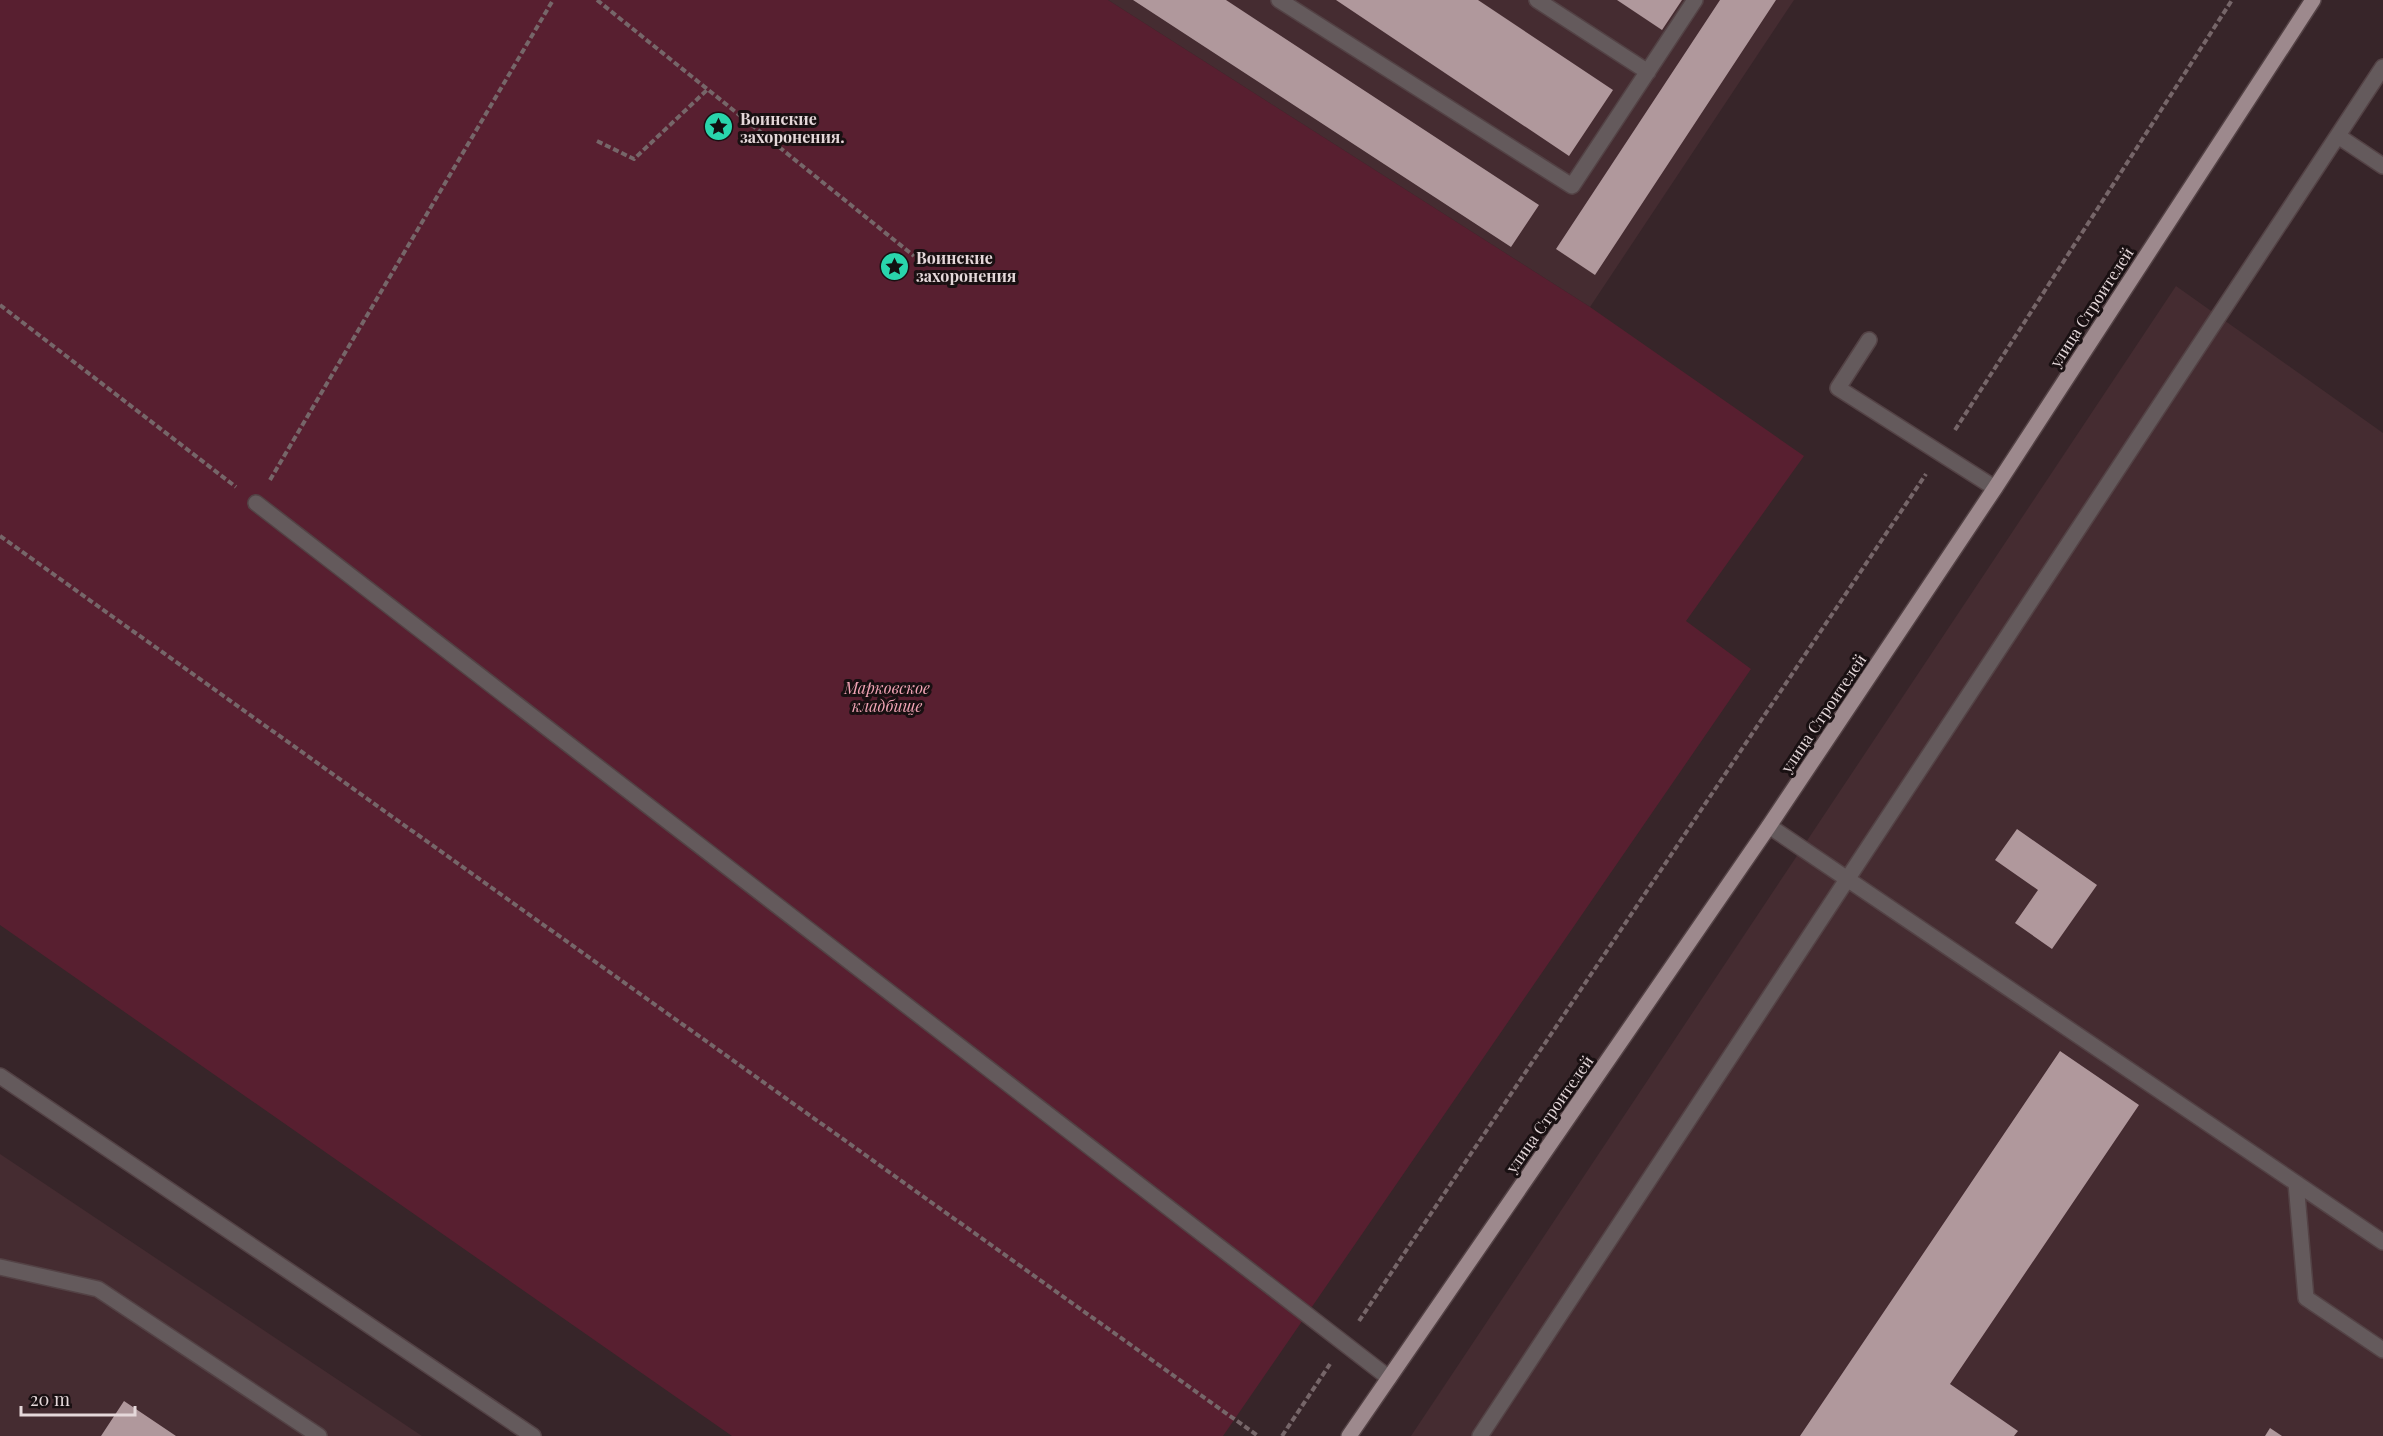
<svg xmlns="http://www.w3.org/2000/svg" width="2383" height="1436" font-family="'Playfair Display',serif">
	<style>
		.built { fill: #452c31 }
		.green { fill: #581f30 }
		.building { fill: #b0989c }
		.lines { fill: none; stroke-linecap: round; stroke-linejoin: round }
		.minor-casing { stroke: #534245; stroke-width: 18 }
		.major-casing { stroke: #534245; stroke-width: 18 }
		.path { stroke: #766669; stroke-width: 4; stroke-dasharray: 6 3; stroke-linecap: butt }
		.minor { stroke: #645a5c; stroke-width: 15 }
		.major { stroke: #9d898d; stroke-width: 15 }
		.labels { text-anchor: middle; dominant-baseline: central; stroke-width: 6; stroke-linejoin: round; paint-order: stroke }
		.poi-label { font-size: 16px; font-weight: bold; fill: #e5d8da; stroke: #191012; text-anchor: start }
		.street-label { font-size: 16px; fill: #e5d8da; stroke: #191012 }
		.park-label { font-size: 16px; font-style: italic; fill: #f2a5b6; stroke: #191012 }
	</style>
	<rect width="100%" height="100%" fill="#372529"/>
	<path class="built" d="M1108,0H1794L1590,307Z
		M2176,286L2383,433V1436H1411Z
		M0,1154L422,1436H0Z"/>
	<path class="green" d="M0,0H1108L1590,307L1804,456L1686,621L1751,669L1223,1436H732L0,925Z"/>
	<path class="building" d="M1133,0H1226L1539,205L1511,247Z
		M1336,0H1478L1613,90L1569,156Z
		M1617,0H1682L1662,30Z
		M1720,0H1776L1595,275L1556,249Z
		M2017,829L2097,885L2052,949L2015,923L2038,890L1995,860Z
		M2060,1051L2139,1105L1950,1384L2018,1431L2014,1436H1800Z
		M124,1401L176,1436H101Z
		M2270,1428L2282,1436H2265Z"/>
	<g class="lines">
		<defs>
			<path id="minor" d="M1279,0L1572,186L1695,0
				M1537,0L1648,72
				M2338,136L2383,166
				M1869,340L1838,388L1995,488
				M256,503L1389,1378
				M1769,826L2383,1242
				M0,1076L533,1436
				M2296,1183L2306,1298L2383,1350
				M0,1267L98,1289L319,1436
				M1480,1436L2383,67"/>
			<path id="major" d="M1349,1436L1769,826L1995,488L2313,0"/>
		</defs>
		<use href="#minor" class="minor-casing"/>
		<use href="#major" class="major-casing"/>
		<path class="path" d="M597,0L914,256
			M597,141L634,159L708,89
			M0,305L236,487
			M1955,430L2232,0
			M270,480L553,0
			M0,536L1258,1436
			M1359,1321L1926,474
			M1282,1436L1330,1364"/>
		<use href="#minor" class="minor"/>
		<use href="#major" class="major"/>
	</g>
	<defs>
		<symbol id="sight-disc" viewBox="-11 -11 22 22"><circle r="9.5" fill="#29d5ac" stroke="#191012"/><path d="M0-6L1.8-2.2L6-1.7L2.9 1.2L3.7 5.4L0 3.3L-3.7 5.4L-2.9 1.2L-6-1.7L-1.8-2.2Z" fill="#111"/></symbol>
	</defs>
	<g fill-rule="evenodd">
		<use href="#sight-disc" x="702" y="110" width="33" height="33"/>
		<use href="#sight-disc" x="878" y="250" width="33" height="33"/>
	</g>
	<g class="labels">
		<g class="poi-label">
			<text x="740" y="118">Воинские<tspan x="740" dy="18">захоронения.</tspan></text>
			<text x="916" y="257">Воинские<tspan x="916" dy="18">захоронения</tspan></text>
		</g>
		<g class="street-label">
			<text transform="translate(2091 307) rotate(-57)">улица Строителей</text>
			<text transform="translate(1823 713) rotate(-56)">улица Строителей</text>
			<text transform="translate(1549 1114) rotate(-55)">улица Строителей</text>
		</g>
		<g class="park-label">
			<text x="887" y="687">Марковское<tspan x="887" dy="18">кладбище</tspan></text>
		</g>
	</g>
	<path d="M21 1406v9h114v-9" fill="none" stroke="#e5d8da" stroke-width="3"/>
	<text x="30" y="1406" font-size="18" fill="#e5d8da" stroke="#191012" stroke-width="4.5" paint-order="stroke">20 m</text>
</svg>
